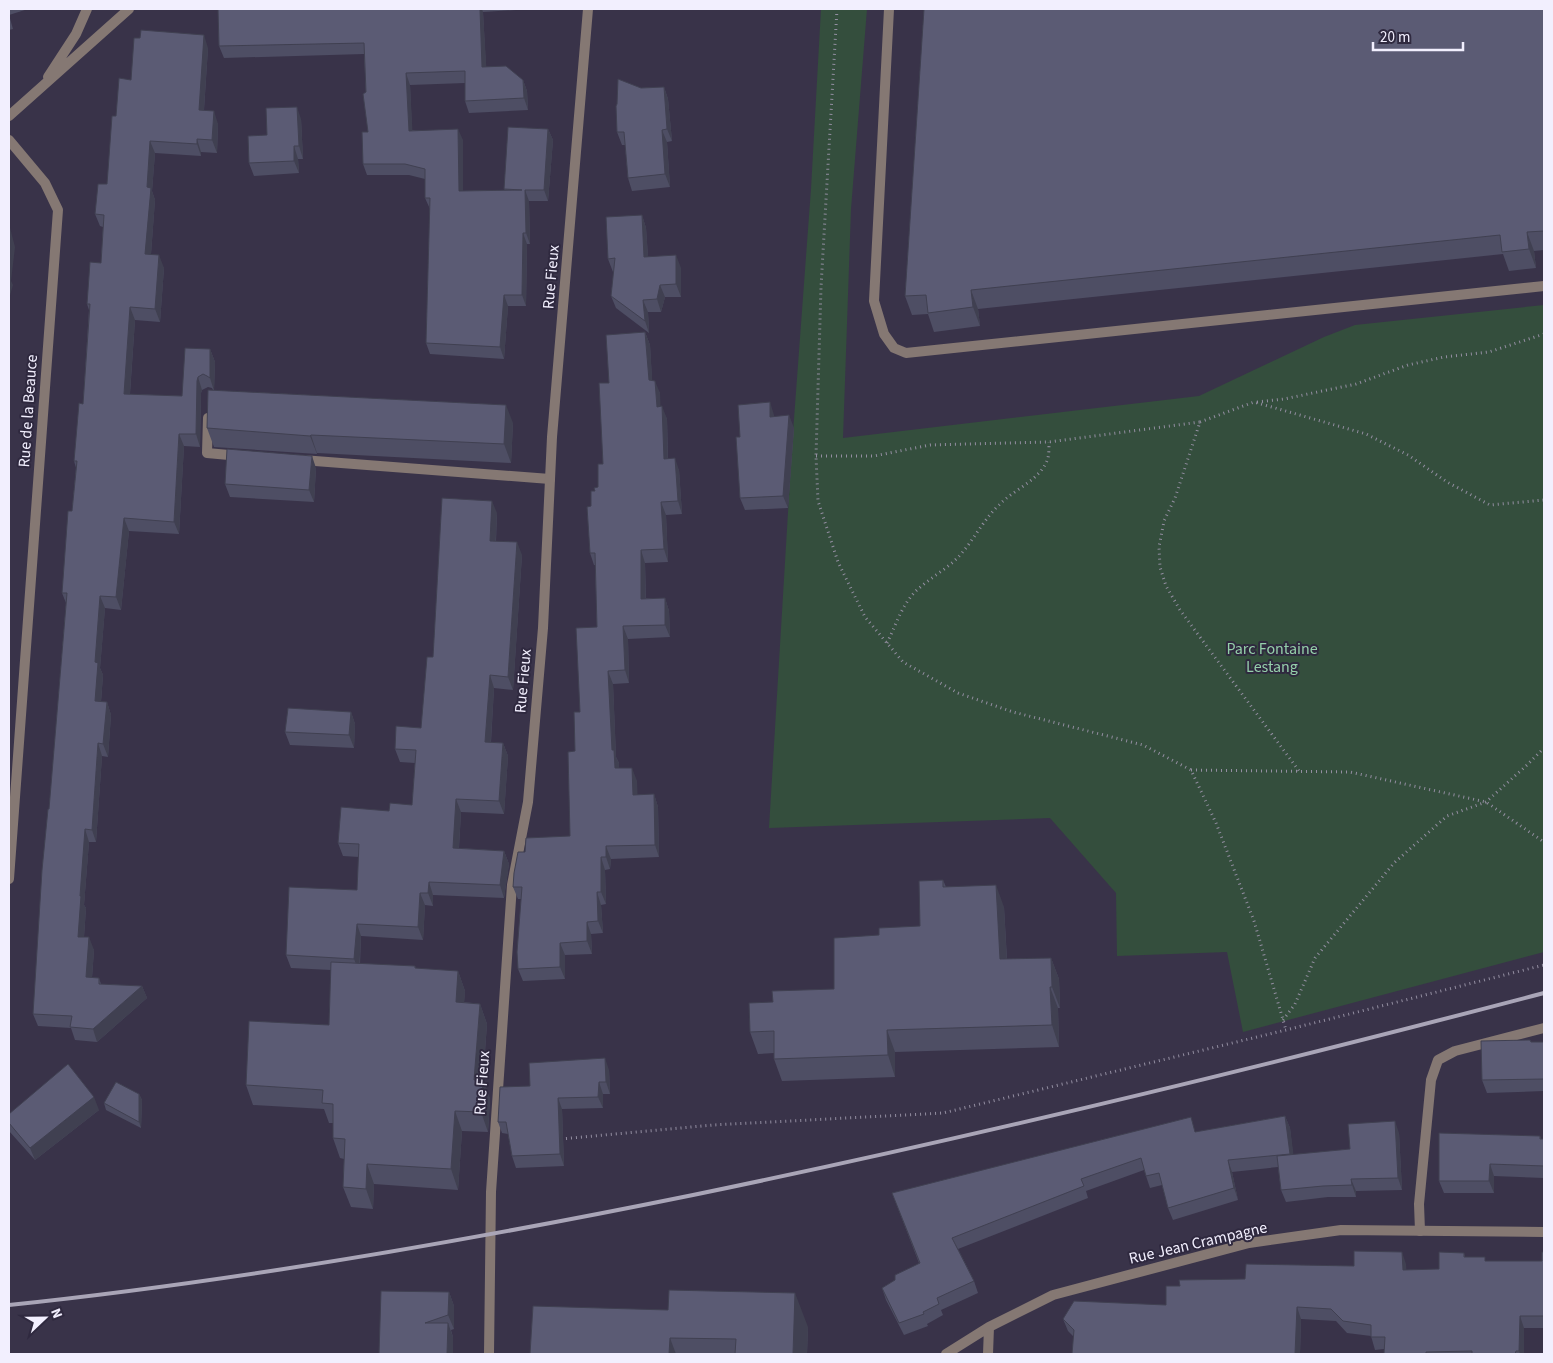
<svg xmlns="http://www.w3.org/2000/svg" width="1553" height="1363" font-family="'Source Sans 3',sans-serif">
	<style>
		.green { fill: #344e3d }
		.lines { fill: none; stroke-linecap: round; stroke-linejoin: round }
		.path { stroke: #938ea1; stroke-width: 3; stroke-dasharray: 1 4; stroke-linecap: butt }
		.service { stroke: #857873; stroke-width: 10 }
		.minor { stroke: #857873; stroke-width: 10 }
		.tertiary { stroke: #857873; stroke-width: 10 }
		.rail { stroke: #a9a5b7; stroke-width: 4 }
		.wall { fill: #4e4e64 }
		.shaded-wall { fill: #404051 }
		.building { fill: #5b5b74; stroke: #404051 }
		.labels { text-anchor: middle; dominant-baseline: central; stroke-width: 4; stroke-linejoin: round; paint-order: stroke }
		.street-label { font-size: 16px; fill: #f2effe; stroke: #2f293f }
		.park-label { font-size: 16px; fill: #95cfaa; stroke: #2f293f }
	</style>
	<rect width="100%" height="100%" fill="#393349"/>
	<path class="green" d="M821,9H867L851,209L843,438L1199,396L1324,337L1355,325L1544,305V952L1243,1032L1227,952L1117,956L1116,893L1050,818L769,828L792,446L811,189Z"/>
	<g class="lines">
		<path class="path" d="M837,9L821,287L816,456L818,501L838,562L865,617L903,662L958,693L1013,712L1143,745L1191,770L1216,823L1254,921L1286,1030
			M1257,402L1284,399L1356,384L1408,365L1444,357L1489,352L1544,334
			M1200,422L1254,402L1366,434L1408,455L1447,482L1490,505L1544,500
			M816,456H874L930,445L1049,442L1200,422L1175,498L1164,521L1159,547L1160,567L1166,586L1180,610L1299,771
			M887,643C896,625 902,604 917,590C931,577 949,568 961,554C975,538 984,519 999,505C1014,489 1041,480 1048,458C1049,453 1049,447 1049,442
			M1191,770L1350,772L1486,802L1544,842
			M1283,1020L1295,1004L1315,958L1394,863L1447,816L1486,802L1527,765L1544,748
			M561,1139L713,1125L943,1113L1286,1030L1544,965"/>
		<path class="service" d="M889,9L874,301L884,334L894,348L906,353L1544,286
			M208,418L207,453L240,456
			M302,460L550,479
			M1420,1231L1419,1204L1431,1080L1438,1060L1455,1051L1544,1028"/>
		<path class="minor" d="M9,140L45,183L58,210L9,879
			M489,1354L491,1192L512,885L528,802L543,628L552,437L588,9
			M946,1354L989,1327L1053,1295L1249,1243L1341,1230L1544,1232
			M988,1354L989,1327"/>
		<path class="tertiary" d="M48,77L76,34L87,9
			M9,116L129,9"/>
		<path class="rail" d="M9,1305C239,1281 467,1241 693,1195C979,1136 1262,1067 1544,993"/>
	</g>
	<path class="wall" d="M9,9H28L9,15Z
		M218,9H532L483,12L486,67L523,80L527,91L528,110L469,113L465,101V83L410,85L412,130L463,140V191L504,190L548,129L553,140L548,201H529L530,244H527L526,306H508L504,359L430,354L426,343L430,209L425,198V179L409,175H367L363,164L368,132L364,54L224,58L219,46Z
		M1544,9V250L1534,251L1536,268L1509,271L1503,254L978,309L980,326L934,332L928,314L912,315L905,296Z
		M9,15L13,29L9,30Z
		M208,48L204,110L218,124L217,153L201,152V156L155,153L152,191L155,200L151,254L164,268L160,322L135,320L130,394L182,396L210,349L215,362L214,390L513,423L511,463L317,453V454L214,447L207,428L213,390L212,388L208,387L202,390L201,393L200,447L184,446L179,534L129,531L121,610L105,608L100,668L103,675L101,702H107L111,715L108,757L102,756L96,842H89L84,905L86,908L84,937L94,950L92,978H99L101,984L142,986L147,998L97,1042L75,1040L71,1028L38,1026L33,1014L66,603L62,593L72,511L76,468L74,461L83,404L89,310L87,304L101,263L103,227L100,226L95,214L107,184L116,116L131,80Z
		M664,87L668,99L672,141L667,142L670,187L632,191L628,178L625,145H622L617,132L641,88Z
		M301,119L303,159H298L299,173L254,176L249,163L267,135Z
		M642,215L646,228L648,257L681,268V297H665L661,312H648L649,333L616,308L611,296L614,271L613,272L608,259Z
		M645,332L650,345L652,381L660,393V406L667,419L668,458L679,470L682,514L666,515L668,562L645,563L646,598H665L669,611L670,637L628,639L629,683L613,684L616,757L619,763V768L637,781V795L654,794L658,807L659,857L611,859L610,869L605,870L606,904L601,905L603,933L591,934L592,954L565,955V979L523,981L518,969L521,899H518L513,887L525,852L570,836L580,712L597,627L595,565H594L590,553L591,506L595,491L598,487L603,464L609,383Z
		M774,415V416L794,428L788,508L745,510L740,498V437Z
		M316,468L314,502L230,497L225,484Z
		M497,513L496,541L522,555L513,690L494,688L491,742L503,743L508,756L504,814L461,812L459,848L504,851L509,864L504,898L433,895V906L425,905L423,940L361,936L360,964L415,966L416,969L458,971L465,991L464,1002L480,1004L487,1024L483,1079L490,1099L488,1132L462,1131L458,1190L374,1184L373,1209L351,1207L343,1187L344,1159L340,1158L333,1138V1123H329L324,1109L253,1105L246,1085L329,1025L331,970L291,968L286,955L357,890L359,857L343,856L338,843L389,811L412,805L415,763L400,762L395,749L421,728L433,657Z
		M351,712L355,724L354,748L290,745L285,732Z
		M943,880L946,887L1004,907L1007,959L1051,958L1059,979L1060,1008H1058L1059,1047L895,1052V1077L782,1081L774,1059V1053L758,1054L750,1032L773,1002L834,989L879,935L920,926Z
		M1531,1042H1544V1091L1487,1093L1482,1080Z
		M609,1070L610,1094H603V1108L562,1109L564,1166L516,1168L512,1156L508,1134L502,1133L498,1122L530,1086Z
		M139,1094L142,1100L141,1128L106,1110L104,1103Z
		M99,1110L35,1160L9,1131V1114Z
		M1285,1116L1290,1128L1293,1155L1350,1149L1399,1133L1402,1190L1356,1191V1197H1328L1286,1202L1281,1190L1278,1167L1232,1172L1238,1200L1173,1220L1168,1208L1162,1185L1150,1188L1144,1170L1086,1191L1088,1198L958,1249L974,1281L978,1293L941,1310L943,1315L927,1324L928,1326L904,1335L886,1300L882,1288L895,1280L919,1263L892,1193L1196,1132Z
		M1540,1136L1541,1139H1544V1178L1494,1176V1193H1444L1439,1181Z
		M1544,1252V1328H1524V1354H1384V1349L1375,1350L1371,1336L1347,1333L1336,1321L1301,1319L1300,1354H1072L1074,1337L1068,1331L1063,1319L1166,1305L1180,1286L1245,1279L1354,1266L1406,1264V1270L1439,1269L1464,1253L1465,1257L1486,1261H1542Z
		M449,1292L454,1306V1329L451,1330L453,1337V1354H379Z
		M533,1306L808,1327L807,1354H530Z"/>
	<path class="shaded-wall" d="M480,9H482L483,12L487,79L482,67Z
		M204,35L208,48L203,123L199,110Z
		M406,73L410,85L413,142L409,131Z
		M523,80L527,91L528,110L524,98Z
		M664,87L668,99L672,141L667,129Z
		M297,107L301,119L303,159L299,146Z
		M214,111L218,124L217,153L212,140Z
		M458,129L463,140V203L459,191Z
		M548,129L553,140L548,201L544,190Z
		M662,130L667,142L670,187L665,174Z
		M197,139L201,152V156L197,144Z
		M150,141L155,153L152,191L155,200L150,267L145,254L147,187Z
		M294,146L298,159L299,173L294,161Z
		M525,190L529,201L530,244L526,233Z
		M642,215L646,228L649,270L644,257Z
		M9,224L15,247L11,281L13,285L9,299Z
		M1527,232L1534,251L1536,268L1529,249Z
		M523,233L527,244L526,306L522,295Z
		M159,255L164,268L160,322L155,309Z
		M676,255L681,268V297L676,284Z
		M660,285L665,297L661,312L657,299Z
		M971,290L978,309L980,326L973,307Z
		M504,295L508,306L504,359L500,347Z
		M643,300L648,312L649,333L645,321Z
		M130,307L135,320L129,406L124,394Z
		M645,332L650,345L653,393L649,380Z
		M210,349L215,362L214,391L210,378Z
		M198,377L202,390L201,393L200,447L196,434L197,381Z
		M655,381L660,393L661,419L657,407Z
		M770,402L774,415L775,429L770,417Z
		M506,405L513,423L511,463L504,444Z
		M662,406L667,419L668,471L664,459Z
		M789,415L794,428L788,508L783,496Z
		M179,434L184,446L179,534L174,522Z
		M311,435L317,453V454L310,436Z
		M312,456L316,468L314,502L309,490Z
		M675,458L679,470L682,514L678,501Z
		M492,501L497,513L495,554L490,541Z
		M661,502L666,515L668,562L664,549Z
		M124,518L129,531L121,610L116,597Z
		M517,542L522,555L513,690L508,677Z
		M641,550L645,563L646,611L641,599Z
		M100,596L105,608L100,668L103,675L100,714L95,701V662Z
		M665,598L669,611L670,637L665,625Z
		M623,626L628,639L629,683L625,670Z
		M608,671L613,684L616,757L619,763V781L615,768L612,750Z
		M490,675L494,688L490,754L485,742Z
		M107,702L111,715L108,757L103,744Z
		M351,712L355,724L354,748L349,735Z
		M98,743L102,756L96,842L92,830Z
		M503,743L508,756L504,814L499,801Z
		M632,768L637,781L638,807L633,795Z
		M654,794L658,807L659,857L655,845Z
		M456,799L461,812L458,861L453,848Z
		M85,829L89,842L84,905L86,908L83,950L78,937L80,896Z
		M606,846L611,859L610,869L606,857Z
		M504,851L509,864L504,898L500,885Z
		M601,857L605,870L606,904L601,892Z
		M429,882L433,895V906L428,893Z
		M996,885L1004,907L1008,981L1000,959Z
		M597,892L601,905L603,933L598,921Z
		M420,893L425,905L423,940L418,927Z
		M587,922L591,934L592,954L587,941Z
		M357,924L361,936L359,972L354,959Z
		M89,937L94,950L91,990L86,977Z
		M560,943L565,955V979L560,967Z
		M1051,958L1059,979L1060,1008L1052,987Z
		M458,971L465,991L463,1022L456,1002Z
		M142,986L147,998L97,1042L93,1029Z
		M1050,987L1058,1008L1059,1047L1052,1025Z
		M480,1004L487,1024L481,1100L474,1080Z
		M887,1030L895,1052V1077L888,1055Z
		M605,1058L609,1070L610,1094L606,1082Z
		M483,1079L490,1099L488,1132L481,1112Z
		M599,1082L603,1094V1108L598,1097Z
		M139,1094L142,1100L141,1128L139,1122Z
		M94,1097L99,1110L35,1160L30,1148Z
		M558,1098L562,1109L564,1166L560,1154Z
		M455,1111L462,1131L458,1190L451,1169Z
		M1285,1116L1290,1128L1295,1166L1290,1154Z
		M1395,1121L1399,1133L1402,1190L1398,1178Z
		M1228,1160L1232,1172L1238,1200L1234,1188Z
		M367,1164L374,1184L373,1209L366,1189Z
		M1490,1164L1494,1176V1193L1489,1181Z
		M1351,1179L1356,1191V1197L1352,1185Z
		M1402,1252L1406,1264L1407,1282L1403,1270Z
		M449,1292L454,1306V1329L448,1315Z
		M795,1293L808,1327L807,1354H793Z
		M1297,1307L1301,1319L1300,1354H1295Z
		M1520,1316L1524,1328V1354H1520L1519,1351Z
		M448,1323L453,1337V1354H447Z
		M670,1338L676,1354H669Z"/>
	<path class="building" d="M218,9H480L482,67L506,66L523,80L524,98L465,101V71L406,73L409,131L458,129L459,191L522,190L504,189L508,127L548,129L544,190H525L526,233H523L522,295H504L500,347L426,343L430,198H425V169L405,164H363L362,132H368L363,94L366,92L364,43L219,46Z
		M924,9H1544V231L1527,232L1529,249L1502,252L1500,235L971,290L973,307L928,313L926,295L905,296Z
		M141,30L204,35L199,110L214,111L212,140L197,139V144L150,141L147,187L151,188L145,254L159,255L155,309L130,307L124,394L182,396L185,348L210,349V378L207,376L203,374L198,377L197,381L196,434H179L174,522L124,518L116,597L100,596L95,662L98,663L95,701L107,702L103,744L98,743L92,830L85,829L80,896H81L78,937H89L86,977L99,978V984L142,986L93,1029L70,1027L72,1016L33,1014L42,870L48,809H49L67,593H62L68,511H72L77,461H74L79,403L83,404L90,304H87L90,262L101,263L104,215L95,214L98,184H107L112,116H116L119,78L131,80L134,38H140Z
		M618,79L641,88L664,87L667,129L662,130L665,174L628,178L624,132H617L616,106L617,104Z
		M297,107L299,146H294V161L249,163L248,136L267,135L266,108Z
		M642,215L644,257L676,255V284L660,285L657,299L643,300L645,321L611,296L615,258L608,259L606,217Z
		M645,332L649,380L655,381L657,407L662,406L664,459L675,458L678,501L661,502L664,549L641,550V599L665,598V625L623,626L625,670L608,671L612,750H614L615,768H632L633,795L654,794L655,845L606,846V857H601V892H597L598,921L587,922V941L560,943V967L518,969L517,952L522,887H513L514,873L518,852H525L526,838L570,836L568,752L575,751L574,712H580L576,628L597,627L595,553H590L587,507L591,506V491H595L594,488L598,487V464H603L599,383H609L606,335Z
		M208,390L506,405L504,444L311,435L310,436L207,428Z
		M770,402V417L789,415L783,496L740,498L736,437H740L738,405Z
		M227,449L312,456L309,490L225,484Z
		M442,498L492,501L490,541L517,542L508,677L490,675L485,742L503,743L499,801L456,799L453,848L504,851L500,885L429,882L428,893H420L418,927L357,924L354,959L286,955L289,887L357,890L359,844L338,843L341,807L389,811L390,803L412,805L416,750L395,749L396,726L421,728L427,657H433Z
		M288,708L351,712L349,735L285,732Z
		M943,880V887L996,885L1000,959L1051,958L1052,987H1050L1052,1025L887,1030L888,1055L774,1059V1031L750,1032L749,1003L773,1002L772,991L834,989V938L879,935V928L920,926L919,881Z
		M331,962L415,966V968L458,971L456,1002L480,1004L474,1080L483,1079L481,1112L455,1111L451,1169L367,1164L366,1189L343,1187L345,1139L333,1138V1104L322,1103L323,1090L246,1085L249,1021L329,1025Z
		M1530,1040L1531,1042H1544V1079L1482,1080L1481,1041Z
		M605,1058L606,1082H599L598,1097L558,1098L560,1154L512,1156L506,1122H498L500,1087L530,1086L529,1063Z
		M68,1064L94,1097L30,1148L9,1123V1114Z
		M116,1082L139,1094V1122L104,1103Z
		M1285,1116L1290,1154L1228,1160L1234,1188L1168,1208L1159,1173L1146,1176L1141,1158L1081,1179L1084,1186L952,1238L974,1281L937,1298L939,1304L923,1312L924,1314L899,1323L882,1288L895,1280V1275L920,1263L892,1193L1191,1117L1195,1132Z
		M1395,1121L1398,1178L1351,1179L1352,1185L1323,1186L1281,1190L1277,1156L1350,1149L1348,1124Z
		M1439,1133L1540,1136V1139H1544V1166L1490,1164L1489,1181H1439Z
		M1354,1251L1402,1252L1403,1270L1439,1269V1252L1464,1253V1257H1485V1261H1542V1252H1544V1316H1520L1519,1351H1516L1515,1354H1472V1351L1426,1352V1354H1384L1385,1337H1371V1325L1343,1321L1331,1309L1297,1307L1295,1354H1072L1074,1330L1063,1319L1074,1301L1166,1305V1286H1180L1179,1280L1245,1279L1246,1264L1354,1266Z
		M669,1290L795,1293L793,1354H735L736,1339L670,1338L669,1354H530L533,1306L668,1310Z
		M381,1291L449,1292L448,1315L425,1323H448L447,1354H379Z"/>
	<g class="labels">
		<g class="street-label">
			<text transform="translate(551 277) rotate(-85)">Rue Fieux</text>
			<text transform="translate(28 411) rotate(-86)">Rue de la Beauce</text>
			<text transform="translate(523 681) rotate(-85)">Rue Fieux</text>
			<text transform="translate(482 1083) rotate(-86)">Rue Fieux</text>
			<text transform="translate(1198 1243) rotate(-13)">Rue Jean Crampagne</text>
		</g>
		<g class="park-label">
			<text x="1272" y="649">Parc Fontaine<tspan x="1272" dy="18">Lestang</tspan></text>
		</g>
	</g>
	<rect width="1553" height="1363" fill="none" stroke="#f2effe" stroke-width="20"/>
	<g transform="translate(45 1318) rotate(68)" stroke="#2f293f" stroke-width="4" paint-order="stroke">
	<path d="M0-4L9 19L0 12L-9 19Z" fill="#f2effe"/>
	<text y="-8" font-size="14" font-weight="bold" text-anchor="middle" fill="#f2effe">N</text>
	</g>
	<path d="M1373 42v8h90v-8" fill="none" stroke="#f2effe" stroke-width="2.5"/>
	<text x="1380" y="42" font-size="15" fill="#f2effe" stroke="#2f293f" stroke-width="4" paint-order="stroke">20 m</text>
</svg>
